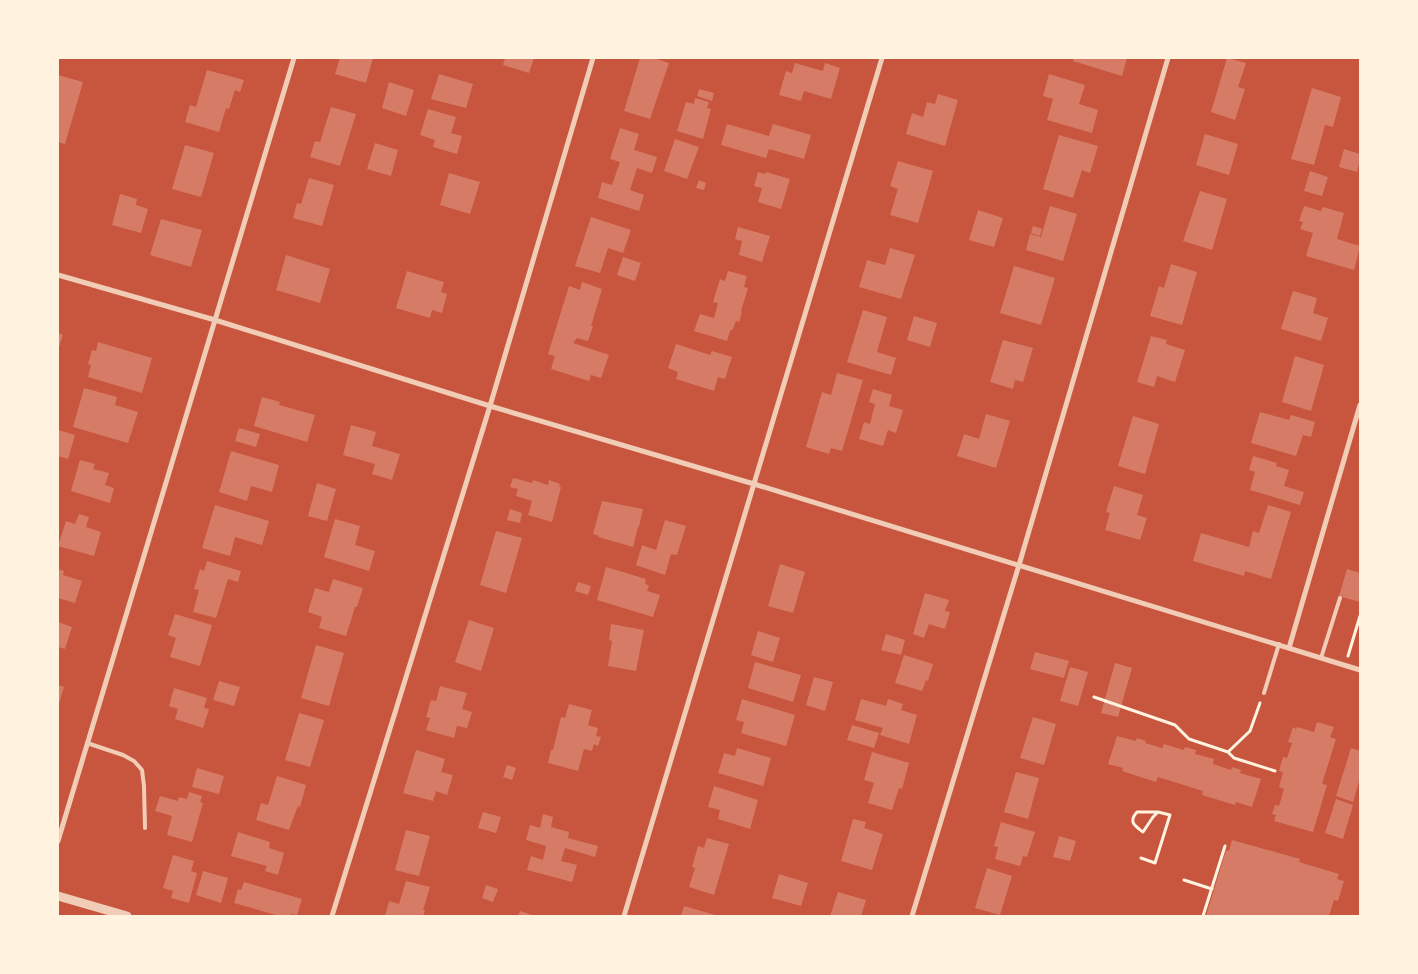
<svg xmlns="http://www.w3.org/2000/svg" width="1418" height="974" font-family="'Public Sans',sans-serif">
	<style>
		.building { fill: #d67c66 }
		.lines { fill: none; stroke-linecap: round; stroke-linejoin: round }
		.path { stroke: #fff3e0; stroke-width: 3 }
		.service { stroke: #f1ccb7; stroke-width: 4 }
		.minor { stroke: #f1ccb7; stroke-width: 5 }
		.tertiary { stroke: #f1ccb7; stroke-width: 9 }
	</style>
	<rect width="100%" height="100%" fill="#c8553d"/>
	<path class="building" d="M340,58H373L366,83L335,74Z
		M505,58H534L529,73L503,65Z
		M640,58H653L669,63L650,119L624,111Z
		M1074,58H1127L1122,76L1073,61Z
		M1227,58L1246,63L1238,87L1245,89L1235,120L1211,112Z
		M795,63L823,71L825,63L840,68L831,99L804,91L801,101L779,95L786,71L792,73Z
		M207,70L244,80L240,92L235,90L229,109L226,108L219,132L185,122L190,105L196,107Z
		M439,74L473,84L466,108L431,99Z
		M1049,74L1085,85L1079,104L1098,110L1092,133L1047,120L1053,99L1043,96Z
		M58,75L83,82L65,144L58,142Z
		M389,82L414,90L406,116L382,108Z
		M1312,88L1341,97L1333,127L1325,125L1314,165L1291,159Z
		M699,89L714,93L712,101L697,96Z
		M938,94L958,100L945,146L906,134L912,113L923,117L927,102L935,104Z
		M695,98L709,102L707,108L711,109L703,139L677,131L686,102L694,104Z
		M331,107L356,114L340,166L310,157L315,141L320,142Z
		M428,109L456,117L451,133L462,136L457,154L433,147L435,140L420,135Z
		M727,124L769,136L773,124L811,135L804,159L769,149L766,158L721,145Z
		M620,128L639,134L634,150L657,157L652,173L637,168L630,190L644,195L639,211L598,198L602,182L612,185L620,162L610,159Z
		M1205,134L1238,144L1229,175L1196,165Z
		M1059,135L1098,146L1090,173L1082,170L1073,198L1043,189Z
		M675,139L699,147L687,179L664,171Z
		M375,143L398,150L391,176L367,169Z
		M185,145L214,153L201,197L172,189Z
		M1344,149L1360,154V159L1357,172L1339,167Z
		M898,161L933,171L918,223L890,215L898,189L890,186Z
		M1310,171L1328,177L1322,196L1304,191Z
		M758,172L765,174L766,172L790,179L781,209L758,202L762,188L754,186Z
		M449,173L480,182L470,214L440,205Z
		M309,178L334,185L322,226L293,218L297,203L301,204Z
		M699,180L706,183L704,190L696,188Z
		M1200,191L1227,199L1212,250L1183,241Z
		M120,194L137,199L136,205L148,209L141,233L112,225Z
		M1050,206L1077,214L1063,261L1026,250L1030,234L1041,237Z
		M1304,206L1321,211L1323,207L1344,213L1337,239L1360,246L1354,270L1306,256L1313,233L1300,229L1303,222L1299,221Z
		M978,210L1003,218L994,247L969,240Z
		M591,217L631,230L623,253L608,248L600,273L575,266Z
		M161,219L202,230L191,267L150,255Z
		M1033,226L1042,229L1040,236L1031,233Z
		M738,227L770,236L762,262L739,255L742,241L735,239Z
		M890,248L915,255L901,299L859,287L867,260L885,265Z
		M286,255L330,269L320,303L276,290Z
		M623,257L641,263L635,281L617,275Z
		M1171,264L1197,272L1182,325L1150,316L1159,286L1164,288Z
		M1014,266L1055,278L1041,325L1000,313Z
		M407,271L444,282L441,292L447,294L442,313L432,310L430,318L396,308Z
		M728,271L747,276L744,287L748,288L741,311L742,312L739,322L736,321L733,329L730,331L727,341L694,331L700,314L714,318L718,303L713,302L720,279L725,281Z
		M582,282L602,289L591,326H593L588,341L577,338L573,343L609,355L601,378L591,375L589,381L551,369L555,356L548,354L569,286L580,290Z
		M1293,291L1317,298L1313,313L1328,318L1321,341L1281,329Z
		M863,310L887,317L877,352L896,358L891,375L847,362Z
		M914,316L937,323L930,347L907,340Z
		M58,333L63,335L58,350Z
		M1151,336L1167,340L1166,344L1185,350L1175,382L1157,376L1154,387L1137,382Z
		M1003,340L1033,348L1023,382L1015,380L1013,389L990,382Z
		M98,342L152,358L142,393L88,377L91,365L88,364L92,350L96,351Z
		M676,344L710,355L712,351L732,357L725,379L718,377L714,391L676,379L678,372L668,368Z
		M1295,356L1324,365L1311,411L1282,402Z
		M837,373L863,380L842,451L831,448L829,454L806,447L822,392L831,395Z
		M84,388L117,397L115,405L138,412L128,443L73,427Z
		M873,389L892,395L889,406L903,410L896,433L888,430L883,446L859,439L864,422L870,424L875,404L869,402Z
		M262,397L280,402L279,405L315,415L307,442L254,426Z
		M1260,412L1289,420L1291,415L1315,422L1311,437L1303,435L1296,456L1251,443Z
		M986,414L1010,421L996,468L957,456L964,434L979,439Z
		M1133,416L1159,424L1145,474L1118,466Z
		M351,425L376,432L372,446L400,454L392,480L372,474L375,464L343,455Z
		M239,428L260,434L256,447L235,441Z
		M58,430L75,435L68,459L58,456Z
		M231,451L279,465L272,492L251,486L247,501L219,492Z
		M1253,456L1277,463L1276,466L1289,470L1284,486L1304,492L1300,505L1250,490L1255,472L1249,470Z
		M80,460L95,464L93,469L109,473L105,485L114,488L110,503L71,491Z
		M513,478L532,483L533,480L548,485L549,480L560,484L559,487H561L552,522L528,515L532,501L516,496L518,489L510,487Z
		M317,483L336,489L327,521L308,516Z
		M1114,486L1143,495L1137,515L1147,518L1140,540L1105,530L1110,513L1106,512Z
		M602,501L643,509L639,527H638L633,547L598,537L599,536L593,534Z
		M215,505L269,521L262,545L235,537L230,556L202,548Z
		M1268,505L1291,512L1271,579L1245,571L1244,576L1193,561L1201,533L1249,547L1253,531L1259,533Z
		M510,509L522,513L520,523L507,520Z
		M79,514L89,517L86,527L101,532L94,556L58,546L66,521L75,524Z
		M335,519L360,526L355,545L375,551L369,571L324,557Z
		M665,520L686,526L677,555L671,554L665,575L636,565L642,545L656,550Z
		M496,531L522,538L506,593L480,585Z
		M207,561L241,571L238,582L228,579L216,618L193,612L199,590L194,589L200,569L204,571Z
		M780,564L805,572L793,613L768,606Z
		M606,567L646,579L645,584L649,585L647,591L660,595L653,617L597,600Z
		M58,569L64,571L63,575L82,581L75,603L58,598Z
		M1347,569L1360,573V602L1339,596Z
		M333,579L363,588L357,607H355L346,636L319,628L322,617L308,612L315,588L329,592Z
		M578,582L591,586L588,595L575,591Z
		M925,593L949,600L945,611L950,612L945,629L929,624L924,638L913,634Z
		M175,614L212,625L200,666L170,657L176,638L168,635Z
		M469,620L494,628L481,671L455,662Z
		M58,622L72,627L65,649L58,647Z
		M611,624L644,630L636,671L608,666L612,641L609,640Z
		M758,631L780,638L773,662L751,655Z
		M886,634L905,640L901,655L881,650Z
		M316,645L344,653L329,706L301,698Z
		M1035,652L1069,661L1064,678L1030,669Z
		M904,655L933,664L928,681L926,680L922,691L895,683Z
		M755,662L801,675L793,702L748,688Z
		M1115,663L1132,668L1118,717L1101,713Z
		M1070,667L1088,672L1078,706L1060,701Z
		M814,677L833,682L825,711L806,705Z
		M219,681L240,687L234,706L213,700Z
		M58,685L64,687L58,707Z
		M440,686L467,693L462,709L472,712L467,728L457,726L454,738L426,730L430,718L426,717L431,700L436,701Z
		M174,688L207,698L204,708L209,709L203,728L175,719L178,709L169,706Z
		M742,699L795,715L786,746L741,733L744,722L736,720Z
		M861,699L886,706L888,699L903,704L901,710L917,715L909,744L880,735L883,728L855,720Z
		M569,704L592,710L588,725L598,728L596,736L601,737L598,746L594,744L592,751L584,749L578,771L548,763L551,750H553L561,717L565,718Z
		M299,713L324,720L310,767L285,760Z
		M1033,717L1056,724L1044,765L1020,758Z
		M1317,722L1334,727L1330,737L1336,739L1322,784L1327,785L1313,832L1274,821L1276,815L1272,814L1275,805L1279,806L1284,789L1279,787L1283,772L1279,771L1283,757L1287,758L1292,743L1288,742L1293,727L1296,729L1297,727L1314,732Z
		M852,725L879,733L874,748L847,740Z
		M1117,736L1136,741L1137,738L1146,741L1145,743L1162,748L1164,744L1184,750L1185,747L1196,750L1195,754L1214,759L1213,764L1231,770L1232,767L1241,770L1240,773L1261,779L1252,807L1236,802L1235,805L1202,795L1203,791L1158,777L1156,782L1122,771L1123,768L1108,764Z
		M737,748L771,758L763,786L718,773L724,753L735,756Z
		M1351,748L1360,751V778L1353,802L1336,796Z
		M416,750L445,759L441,772L453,775L447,795L436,791L433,801L403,793Z
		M872,752L909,763L902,789L899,788L892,810L868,803L874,783L864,780Z
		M507,765L516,768L512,780L503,777Z
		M197,768L224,776L219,794L192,787Z
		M1016,772L1039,778L1028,819L1004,812Z
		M277,776L306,785L300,807L298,806L289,830L256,820L261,803L268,805Z
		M714,786L758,800L750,829L718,819L720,810L708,807Z
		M189,792L202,796L200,802L203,803L192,842L167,835L172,816L155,811L160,796L178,801L179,797L187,799Z
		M1336,799L1353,805L1343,839L1325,833Z
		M483,812L501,817L496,833L478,828Z
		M543,814L553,817L551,827L569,832L568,838L598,846L595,857L565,848L561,861L577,865L572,882L527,870L531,856L543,860L546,846L526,840L530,825L540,828Z
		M853,819L866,822L864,828L883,834L872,870L841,861Z
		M1001,822L1035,832L1027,857L1023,856L1020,866L995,859L998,847L994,846Z
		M406,830L430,836L419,876L395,870Z
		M238,832L270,842L269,848L284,853L278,875L265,871L267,866L231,856Z
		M1059,836L1076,841L1070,861L1053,857Z
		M707,838L729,844L714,895L689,887L695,868L692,867L698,846L704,848Z
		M1232,840L1300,859L1299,862L1339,874L1337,879L1344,881L1338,901L1334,900L1329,916H1206L1226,850L1229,851Z
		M173,855L194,861L191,871L197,873L189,903L171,898L173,891L163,888Z
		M987,868L1012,876L1000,915L975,908Z
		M203,871L228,878L221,903L196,895Z
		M779,874L808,883L801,906L772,898Z
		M406,881L430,887L423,910H425L423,916H385L389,901L399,904Z
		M244,882L302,899L297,915L291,914V916H279L234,903L238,889L241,890Z
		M486,885L498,889L493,902L482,898Z
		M838,892L866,900L861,916H830Z
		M684,906L715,915V916H681Z
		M520,911L535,916H518Z"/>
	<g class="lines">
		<path class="path" d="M1348,656L1360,616
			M1094,697L1175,725L1189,739L1228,752L1234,758L1275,771
			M1228,752L1250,731L1260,703
			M1141,858L1155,863L1170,815L1158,812L1153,817L1143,832C1135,826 1128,822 1137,812H1158
			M1184,880L1212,889
			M1203,916L1225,846"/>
		<path class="service" d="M1321,658L1340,598
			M1264,693L1279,644
			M87,743L123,755L134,761L142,770L144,786L145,828"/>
		<path class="minor" d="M58,275L215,320L490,406L754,484L1360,670
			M1289,648L1360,405
			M58,841L294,58
			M332,916L490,406L593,58
			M624,916L882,58
			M912,916L1019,565L1168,58"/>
		<path class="tertiary" d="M58,896L127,916"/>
	</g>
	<rect width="1418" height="974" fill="none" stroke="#fff3e0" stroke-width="118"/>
</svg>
